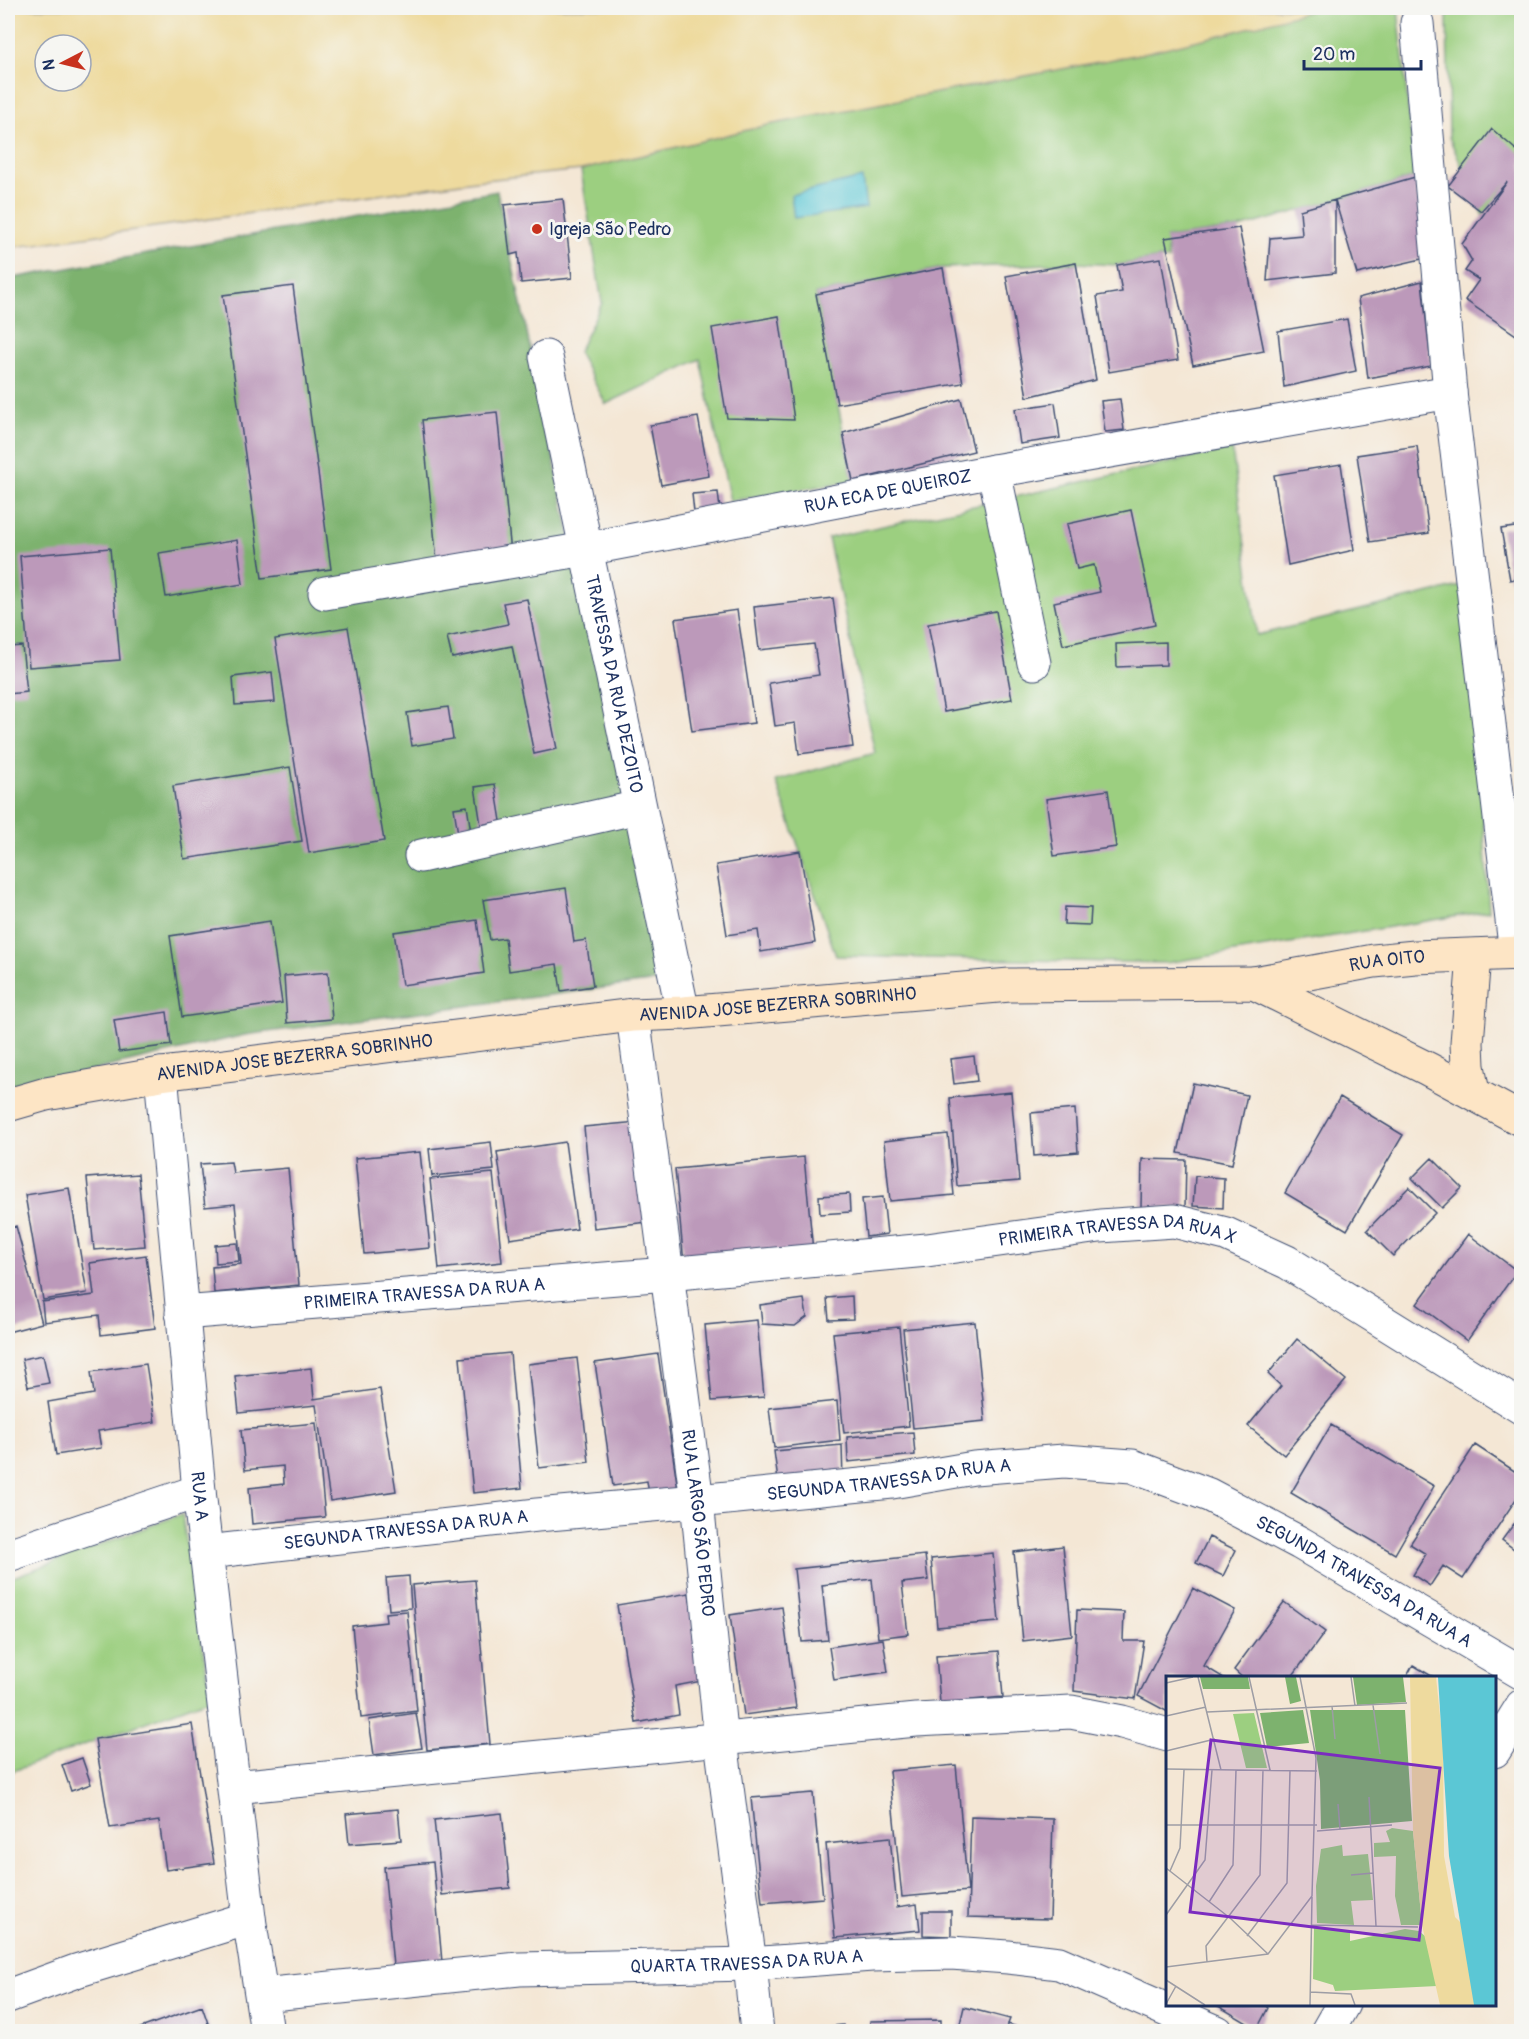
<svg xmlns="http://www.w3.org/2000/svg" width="1529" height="2039" font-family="Pangolin,sans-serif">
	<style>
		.green { fill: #9ccf80; stroke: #5c7f6f; stroke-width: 1.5 }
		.forest { fill: #7db26e; stroke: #4c7066; stroke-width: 1.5 }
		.sand { fill: #eeda9e; stroke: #84847e; stroke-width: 1.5; fill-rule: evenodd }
		.water { fill: #5bc7d5; stroke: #3b7b9a; stroke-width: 1.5 }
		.building { fill: #bc99ba }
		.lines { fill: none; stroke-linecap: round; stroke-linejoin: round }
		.minor-casing { stroke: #3c4b70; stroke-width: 35 }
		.secondary-casing { stroke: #3c4b70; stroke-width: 35 }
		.minor { stroke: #fff; stroke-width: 33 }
		.secondary { stroke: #fde5c5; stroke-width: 33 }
		.poi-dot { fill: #c8321e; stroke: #f6f6f2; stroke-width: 2 }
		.labels { text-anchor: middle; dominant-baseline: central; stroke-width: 6; stroke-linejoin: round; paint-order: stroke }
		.poi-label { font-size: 18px; fill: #1b2f5e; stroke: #f6f6f2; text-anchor: start }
		.street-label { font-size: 18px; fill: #1b2f5e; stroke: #f6f6f2 }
		.inset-road { fill: none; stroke: #9d9da5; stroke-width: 1.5 }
		.view { fill: #7b2cbf; fill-opacity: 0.15; stroke: #7b2cbf; stroke-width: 3 }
		.inset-edge { fill: none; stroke: #1b2f5e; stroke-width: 3 }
	</style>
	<rect width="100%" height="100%" fill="#f6f6f2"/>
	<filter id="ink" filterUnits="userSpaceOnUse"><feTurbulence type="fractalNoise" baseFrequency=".0167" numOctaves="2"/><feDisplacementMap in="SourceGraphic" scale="12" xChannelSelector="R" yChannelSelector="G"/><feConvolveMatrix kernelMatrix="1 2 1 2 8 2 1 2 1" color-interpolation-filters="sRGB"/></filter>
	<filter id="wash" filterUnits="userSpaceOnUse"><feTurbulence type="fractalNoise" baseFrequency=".008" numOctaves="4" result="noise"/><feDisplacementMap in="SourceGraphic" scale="24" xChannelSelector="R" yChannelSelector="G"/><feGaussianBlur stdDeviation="1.35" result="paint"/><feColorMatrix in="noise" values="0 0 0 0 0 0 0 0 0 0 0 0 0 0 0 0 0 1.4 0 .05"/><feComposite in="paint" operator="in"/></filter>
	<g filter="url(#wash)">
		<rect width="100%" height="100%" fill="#f4e7d5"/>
		<path class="green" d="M1314,8H1398L1415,177L1239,228L1166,238L1168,260L1161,258L1117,265L1076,263L943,268L816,294L853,481L730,501L700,359L606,404L578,352L602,303L581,170L768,125L1140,54Z
			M1453,8H1521V321L1481,211L1449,137L1447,12Z
			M1232,449L1257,635L1468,584L1489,911L1166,963L836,956L776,781L875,753L828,538Z
			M182,1514L211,1698L8,1773V1579Z"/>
		<path class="forest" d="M497,191L664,980L245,1035L8,1090V279Z"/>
		<path class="sand" d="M8,8H1320L1237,31L1140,54L768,125L581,170L475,181L8,248ZM45,45H81V81H45Z"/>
		<path class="water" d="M862,178L866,208L794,218L791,195Z"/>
		<g id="blocks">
			<path class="building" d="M1492,129L1522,155V339L1465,300L1479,280L1465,271L1472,261L1462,244L1507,182L1481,211L1448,186Z
				M1415,177L1426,258L1357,274L1335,200V273L1267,281L1270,238L1302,235L1300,210L1335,200Z
				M563,199L572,278L521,283L518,253L510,255L504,205Z
				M1239,228L1264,351L1193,365L1165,238Z
				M1161,258L1178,360L1109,372L1097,296L1122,292L1117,265Z
				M1076,263L1096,380L1027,397L1006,276Z
				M943,268L963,383L837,404L816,294Z
				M1422,281L1431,366L1368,378L1358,298Z
				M293,286L331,569L262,578L223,295Z
				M779,316L794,420L727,418L712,328Z
				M1347,319L1356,371L1284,387L1278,331Z
				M961,399L974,451L853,481L843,433Z
				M1120,399L1124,430L1105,432L1101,401Z
				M1055,403L1060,438L1020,444L1015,409Z
				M497,412L511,553L437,561L422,420Z
				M698,417L709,476L661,485L650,425Z
				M1417,446L1429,533L1370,542L1357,455Z
				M1341,464L1354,550L1288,565L1274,475Z
				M718,492L720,509L694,512L692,494Z
				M1131,510L1155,625L1063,645L1054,602L1100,592L1094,565L1077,569L1067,524Z
				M1522,526V578L1510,580L1501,529Z
				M237,540L243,584L166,597L159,553Z
				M110,548L120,660L29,667L20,556Z
				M833,598L853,747L799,754L795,723L775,726L769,683L819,675L814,644L759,650L754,607Z
				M527,599L557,749L534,754L512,646L452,658L447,637L508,624L503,603Z
				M737,610L754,723L692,731L675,619Z
				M996,611L1012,699L944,712L928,624Z
				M348,627L384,841L309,853L275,639Z
				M1166,642V665L1117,667L1116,644Z
				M22,646L27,692L8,694V647Z
				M272,672L275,702L235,705L233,677Z
				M448,707L453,739L412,746L407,713Z
				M290,767L302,841L184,859L173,786Z
				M495,784L501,821L481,825L475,787Z
				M1108,790L1116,847L1054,856L1046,799Z
				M467,806L471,832L458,834L454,808Z
				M800,851L815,943L761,952L758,930L727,935L716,865Z
				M566,888L574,942L586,940L593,986L561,991L557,964L509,971L505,938L490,940L483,900Z
				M1065,907L1091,908L1090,925L1064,924Z
				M477,920L484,973L402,985L394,932Z
				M270,921L282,1003L182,1017L170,936Z
				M328,972L332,1019L287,1023L284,976Z
				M167,1012L171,1045L119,1052L114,1020Z
				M974,1056L977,1081L954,1084L951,1059Z
				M1193,1083L1247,1095L1232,1164L1178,1153Z
				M1011,1092L1019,1181L957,1186L950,1098Z
				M1340,1097L1403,1135L1347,1230L1285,1193Z
				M1075,1109L1078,1152L1034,1156L1031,1113Z
				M638,1122L648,1222L594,1228L584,1127Z
				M948,1134L954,1195L890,1201L884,1141Z
				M491,1142L494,1170L432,1176L429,1149Z
				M565,1142L577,1229L510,1239L497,1152Z
				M420,1152L430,1248L364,1254L355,1158Z
				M804,1157L813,1251L684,1263L675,1169Z
				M1432,1158L1462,1188L1442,1208L1412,1178Z
				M1142,1159L1186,1160L1185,1208L1141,1207Z
				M231,1162L233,1173L288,1168L299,1285L214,1293L212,1267L241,1264L235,1204L205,1207L200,1164Z
				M493,1173L502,1262L439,1269L430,1179Z
				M138,1174L145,1246L94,1250L87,1178Z
				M1195,1176L1224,1178L1223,1208L1193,1206Z
				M1409,1187L1435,1213L1393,1256L1367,1230Z
				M69,1188L87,1293L43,1300L25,1195Z
				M849,1194L850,1212L820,1214L819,1196Z
				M883,1197L887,1234L866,1237L862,1199Z
				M16,1226L42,1323L8,1332V1229Z
				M1468,1234L1517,1271L1467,1341L1417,1304Z
				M237,1243L239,1261L216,1263L215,1245Z
				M146,1255L155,1328L101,1335L99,1315L44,1322L42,1302L94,1295L90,1263Z
				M852,1296L853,1319L829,1320L827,1298Z
				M804,1299L807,1317L795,1326L762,1324L760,1305Z
				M757,1320L764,1397L712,1401L705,1325Z
				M975,1322L985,1421L913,1428L903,1329Z
				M899,1327L909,1426L844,1433L833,1333Z
				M1297,1339L1346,1380L1284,1455L1248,1426L1281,1386L1268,1374Z
				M510,1353L522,1488L473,1493L460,1358Z
				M658,1354L679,1497L650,1501L647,1481L613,1486L595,1363Z
				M43,1355L49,1383L28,1387L22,1359Z
				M577,1358L589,1462L539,1468L528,1364Z
				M146,1364L155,1422L98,1431L101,1448L56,1455L48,1402L94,1394L91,1372Z
				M311,1368L314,1399L380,1389L396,1491L330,1501L316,1405L239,1413L235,1376Z
				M837,1401L840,1440L774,1448L769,1408Z
				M316,1423L325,1517L252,1524L249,1488L284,1484L283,1466L245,1470L241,1430Z
				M1331,1425L1434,1486L1395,1554L1291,1493Z
				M913,1432L915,1455L848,1462L847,1437Z
				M842,1445L843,1481L779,1488L774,1451Z
				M1475,1445L1522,1476V1490L1463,1579L1443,1566L1430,1586L1413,1575L1426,1554L1410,1544Z
				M1522,1513V1555L1502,1540Z
				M1209,1537L1236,1550L1223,1576L1196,1563Z
				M1063,1546L1072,1635L1023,1641L1014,1552Z
				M993,1553L999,1622L937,1627L931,1559Z
				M925,1555L928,1580L902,1583L908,1634L878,1638L872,1579L822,1585L828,1640L802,1642L794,1569Z
				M409,1576L411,1608L389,1610L386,1578Z
				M475,1580L490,1744L427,1750L412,1585Z
				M1193,1588L1235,1610L1204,1666L1224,1678H1168V1712L1138,1696Z
				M689,1593L702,1681L675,1686L679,1715L636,1723L617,1605Z
				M1284,1602L1325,1632L1291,1678H1243L1234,1670Z
				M782,1607L796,1708L744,1715L730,1615Z
				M1077,1610L1124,1612L1123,1641H1144L1135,1699L1074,1691Z
				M407,1611L417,1711L361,1718L352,1626L386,1622L385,1613Z
				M883,1639L888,1672L834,1680L829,1647Z
				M999,1651L1003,1697L940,1703L936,1656Z
				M1413,1665L1435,1678H1406Z
				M416,1713L422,1748L374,1755L369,1720Z
				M192,1724L214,1863L166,1870L159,1821L110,1828L95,1739Z
				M82,1758L91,1784L71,1791L62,1765Z
				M956,1765L968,1891L902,1897L889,1771Z
				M813,1793L823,1898L762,1903L751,1798Z
				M398,1809L401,1840L349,1844L346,1814Z
				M502,1813L510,1888L442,1895L434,1820Z
				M971,1816L1053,1819L1050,1919L968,1917Z
				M890,1837L897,1907L917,1904L920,1930L835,1938L826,1844Z
				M433,1862L442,1962L393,1966L384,1867Z
				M923,1911H951V1936L923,1935Z
				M1215,2004H1263L1268,2008L1257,2029Z
				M202,2006L211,2032H132V2031Z
				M964,2007L1010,2019L1008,2024L1032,2032H1007L1008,2024L1006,2032H958Z
				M941,2020V2032H870V2021Z
				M843,2025V2032H785V2030Z"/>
		</g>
	</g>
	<g filter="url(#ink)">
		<use href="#blocks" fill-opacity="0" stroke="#3c4b70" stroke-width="1.5"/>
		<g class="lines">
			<defs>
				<g id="minor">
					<path d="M1417,23L1450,392L1516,954"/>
					<path id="s1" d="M546,357L683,1013"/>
					<path d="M994,471L1034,663"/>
					<path id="s2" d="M325,593L586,549L994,471L1450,392"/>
					<path d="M421,856L639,807"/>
					<path id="s3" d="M633,1015L697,1501L721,1741L750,1964L757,2032"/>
					<path id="s4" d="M161,1074L199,1491L249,1918L267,2032"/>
					<path id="s5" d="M182,1313L667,1274L927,1250L1100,1226L1174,1221L1226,1234L1287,1262L1522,1408"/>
					<path id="s6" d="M207,1552L537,1515L697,1501L892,1482L974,1468L1064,1461L1132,1466L1209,1495L1300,1543L1522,1673"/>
					<path d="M8,1555L199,1491"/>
					<path d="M1494,1751L1522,1706"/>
					<path d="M234,1787L916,1720L1071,1712L1122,1722L1168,1735"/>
					<path id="s7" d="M262,1995L519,1969L750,1964L872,1955L951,1953L1008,1957L1059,1963L1217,2032"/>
					<path d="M8,1996L76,1971L249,1918"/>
					<path d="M1327,2032L1343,2004"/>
				</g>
				<g id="secondary">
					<path id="s8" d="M1254,983L1374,961L1415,957L1522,953"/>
					<path d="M1473,1093L1468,1066L1467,1043L1474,956"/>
					<path id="s9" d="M8,1105L46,1094L161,1074L633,1015L683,1013L1010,985L1254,983L1428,1069L1522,1120"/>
				</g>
			</defs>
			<use href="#minor" class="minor-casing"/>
			<use href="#secondary" class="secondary-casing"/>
			<use href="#minor" class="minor"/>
			<use href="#secondary" class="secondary"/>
		</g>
	</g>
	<circle class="poi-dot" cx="537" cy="229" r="6"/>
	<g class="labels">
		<g class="poi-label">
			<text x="549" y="229">Igreja São Pedro</text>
		</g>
		<g class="street-label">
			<text stroke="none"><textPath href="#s2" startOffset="572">RUA ECA DE QUEIROZ</textPath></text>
			<text stroke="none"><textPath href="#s1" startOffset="334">TRAVESSA DA RUA DEZOITO</textPath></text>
			<text stroke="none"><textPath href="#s8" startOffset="135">RUA OITO</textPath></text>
			<text stroke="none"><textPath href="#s9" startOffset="777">AVENIDA JOSE BEZERRA SOBRINHO</textPath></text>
			<text stroke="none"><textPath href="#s9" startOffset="291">AVENIDA JOSE BEZERRA SOBRINHO</textPath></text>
			<text stroke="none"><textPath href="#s5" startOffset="940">PRIMEIRA TRAVESSA DA RUA X</textPath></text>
			<text stroke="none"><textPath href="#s5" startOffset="243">PRIMEIRA TRAVESSA DA RUA A</textPath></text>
			<text stroke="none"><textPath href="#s6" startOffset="686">SEGUNDA TRAVESSA DA RUA A</textPath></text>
			<text stroke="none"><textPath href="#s4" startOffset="424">RUA A</textPath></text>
			<text stroke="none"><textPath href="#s3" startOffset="512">RUA LARGO SÃO PEDRO</textPath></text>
			<text stroke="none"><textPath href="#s6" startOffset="200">SEGUNDA TRAVESSA DA RUA A</textPath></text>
			<text stroke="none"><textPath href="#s6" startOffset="1190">SEGUNDA TRAVESSA DA RUA A</textPath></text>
			<text stroke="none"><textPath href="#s7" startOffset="486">QUARTA TRAVESSA DA RUA A</textPath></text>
		</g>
	</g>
	<g transform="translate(1166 1676)">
		<rect width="330" height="330" fill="#f4e7d5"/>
		<path d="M88,37L101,92H80L67,38ZM226,152L247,155L256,249H235L229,220L230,180L208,181V167L224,166L220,155ZM176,169L177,180L202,178L207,224L185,225L188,249L151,247L150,210L155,173ZM148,252L184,255V265L239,253L253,255L259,260L271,310L169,315L167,309L147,303Z" fill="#9ccf80"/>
		<path d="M34,1H82L84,13H37ZM119,1H130L135,25L124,28ZM187,1H237L240,26L191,29ZM137,34L143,67L101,71L94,37ZM144,34H239L246,145L155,153L154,105Z" fill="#7db26e"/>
		<path d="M244,1H270L277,69L278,180L289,241L297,249L309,329H274L256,249L247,155Z" fill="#eeda9e"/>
		<path d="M272,1H330V329H308L283,180Z" fill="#5bc7d5"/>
		<path class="inset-road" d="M32,1L55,94M83,1L104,94M185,1L189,30M0,7L27,1M207,29L214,78M166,30L169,63M41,36L241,27M0,40L40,31M0,75L49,63M0,93L151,95M203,121L210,250M172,128L174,153M0,149H151M151,155L226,149M0,192L64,242L102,278M4,195L14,172L18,94M185,199L207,197M43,226L67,189L70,94M0,239L39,184L46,94M146,249L252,251M81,260L121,207L124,95M41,286L40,270L94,199L97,94M0,291L102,278L146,220L150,82L134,1M0,304L39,329M144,316L185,318L189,329M0,328L10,310M144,329L146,221"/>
		<path class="view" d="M45,64L274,92L253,264L24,236Z"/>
		<rect width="330" height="330" class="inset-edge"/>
	</g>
	<rect width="1529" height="2039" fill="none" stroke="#f6f6f2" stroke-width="30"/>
	<g transform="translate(63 63) rotate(263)"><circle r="28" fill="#f6f6f2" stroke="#9ea6b7" stroke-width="1.5"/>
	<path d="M0-4.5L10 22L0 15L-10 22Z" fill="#c8321e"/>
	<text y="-9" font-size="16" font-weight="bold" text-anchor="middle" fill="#1b2f5e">N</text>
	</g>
	<path d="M1304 60v9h117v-9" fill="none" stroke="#1b2f5e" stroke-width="3"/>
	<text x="1313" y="60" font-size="18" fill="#1b2f5e" stroke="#f6f6f2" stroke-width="4.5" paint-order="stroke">20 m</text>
</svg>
